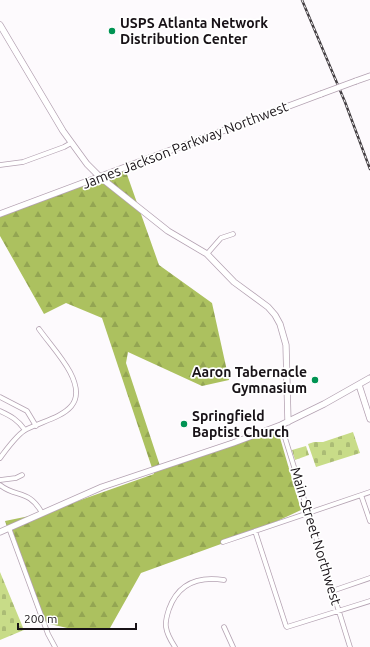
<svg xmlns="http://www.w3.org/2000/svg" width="370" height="647" font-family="Ubuntu,sans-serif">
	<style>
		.forest { fill: url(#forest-firs) }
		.cemetery { fill: url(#cemetery-stones) }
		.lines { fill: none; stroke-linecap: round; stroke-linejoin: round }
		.street-casing { stroke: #b4a2b2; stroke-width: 5.5 }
		.secondary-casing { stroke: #b4a2b2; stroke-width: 7 }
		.street { stroke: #fff; stroke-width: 4 }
		.secondary { stroke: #fff; stroke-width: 5.5 }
		.rail-casing { stroke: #423d41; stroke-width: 2.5 }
		.rail { stroke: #fff; stroke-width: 1; stroke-dasharray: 3; stroke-linecap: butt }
		.secondary-bridge-casing { stroke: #b4a2b2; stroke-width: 7; stroke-linecap: butt }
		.secondary-bridge { stroke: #fff; stroke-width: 5.5 }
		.poi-dot { fill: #009353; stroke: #fff; stroke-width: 1.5 }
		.labels { text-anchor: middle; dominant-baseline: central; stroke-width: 3.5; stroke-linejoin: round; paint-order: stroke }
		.poi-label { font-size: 14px; font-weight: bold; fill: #181217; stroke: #fff; text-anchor: start }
		.street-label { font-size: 14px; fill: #181217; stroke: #fff }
	</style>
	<defs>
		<pattern id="forest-firs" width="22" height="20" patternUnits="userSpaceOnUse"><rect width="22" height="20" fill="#acc15f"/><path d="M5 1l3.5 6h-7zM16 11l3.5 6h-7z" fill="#93a552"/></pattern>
		<pattern id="cemetery-stones" width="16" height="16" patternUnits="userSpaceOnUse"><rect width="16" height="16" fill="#c8dc88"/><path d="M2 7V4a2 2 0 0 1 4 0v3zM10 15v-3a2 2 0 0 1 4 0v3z" fill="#abbc75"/></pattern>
	</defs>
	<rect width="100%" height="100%" fill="#fdfafd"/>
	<path class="forest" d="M124,166L159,265L212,303L229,380L202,386L128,352L126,363L160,466L165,465L276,424L301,510L254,532L141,573L110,628L76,630L41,622L5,521L44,513L154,474L102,318L66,303L44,314L0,236V214Z"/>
	<path class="cemetery" d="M353,432L360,453L316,467L308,444L314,442H323Z
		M306,446L309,455L295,460L292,450Z
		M0,572L24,630L0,640Z"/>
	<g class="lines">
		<defs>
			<path id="street" d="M0,165L23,162L64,147L71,143
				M207,254L221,238L233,234
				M0,397L27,411L36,426
				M0,411C11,416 18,420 25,430
				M281,425L350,647
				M0,458C6,450 18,433 27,429C54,416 91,412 70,372C62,357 49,343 39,329
				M0,480L16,478L22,475
				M0,485C16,498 29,489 42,513
				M361,495L370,521
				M9,528L48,634L55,647
				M255,531L286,626L287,627L370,601
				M223,542L370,492
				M332,591L370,578
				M224,627L233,647
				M175,647C171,641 167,634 166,627C165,621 167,615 169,609C178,584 198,576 224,580"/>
			<path id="secondary" d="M0,25L63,131L87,164L100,177L168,231L207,254L234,282L268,307L275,315L280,324L286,345L288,422
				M356,81L370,76
				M0,214L321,94
				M359,385L370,419
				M0,532L102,487L233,443L281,425L324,404L370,378"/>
		</defs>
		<use href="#street" class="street-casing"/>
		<use href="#secondary" class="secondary-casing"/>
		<use href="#street" class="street"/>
		<use href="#secondary" class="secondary"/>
		<defs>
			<path id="rail" d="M302,0L345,102L370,169"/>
		</defs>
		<use href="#rail" class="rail-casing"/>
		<use href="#rail" class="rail"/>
		<defs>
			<path id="secondary-bridge" d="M321,94L356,81"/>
		</defs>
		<use href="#secondary-bridge" class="secondary-bridge-casing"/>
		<use href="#secondary-bridge" class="secondary-bridge"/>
	</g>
	<g class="poi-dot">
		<circle cx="112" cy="31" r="4"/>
		<circle cx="315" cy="380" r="4"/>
		<circle cx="184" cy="424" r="4"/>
	</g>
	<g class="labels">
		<g class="poi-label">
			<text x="120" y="23">USPS Atlanta Network<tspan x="120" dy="16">Distribution Center</tspan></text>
			<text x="307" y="372" text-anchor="end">Aaron Tabernacle<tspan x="307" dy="16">Gymnasium</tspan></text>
			<text x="192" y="416">Springfield<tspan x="192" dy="16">Baptist Church</tspan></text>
		</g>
		<g class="street-label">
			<text transform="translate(185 145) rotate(-21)">James Jackson Parkway Northwest</text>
			<text transform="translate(316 536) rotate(73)">Main Street Northwest</text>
		</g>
	</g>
	<path d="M18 623v6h118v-6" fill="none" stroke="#181217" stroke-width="2"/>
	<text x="24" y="623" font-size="12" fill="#181217" stroke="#ffffff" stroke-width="3" paint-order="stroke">200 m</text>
</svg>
